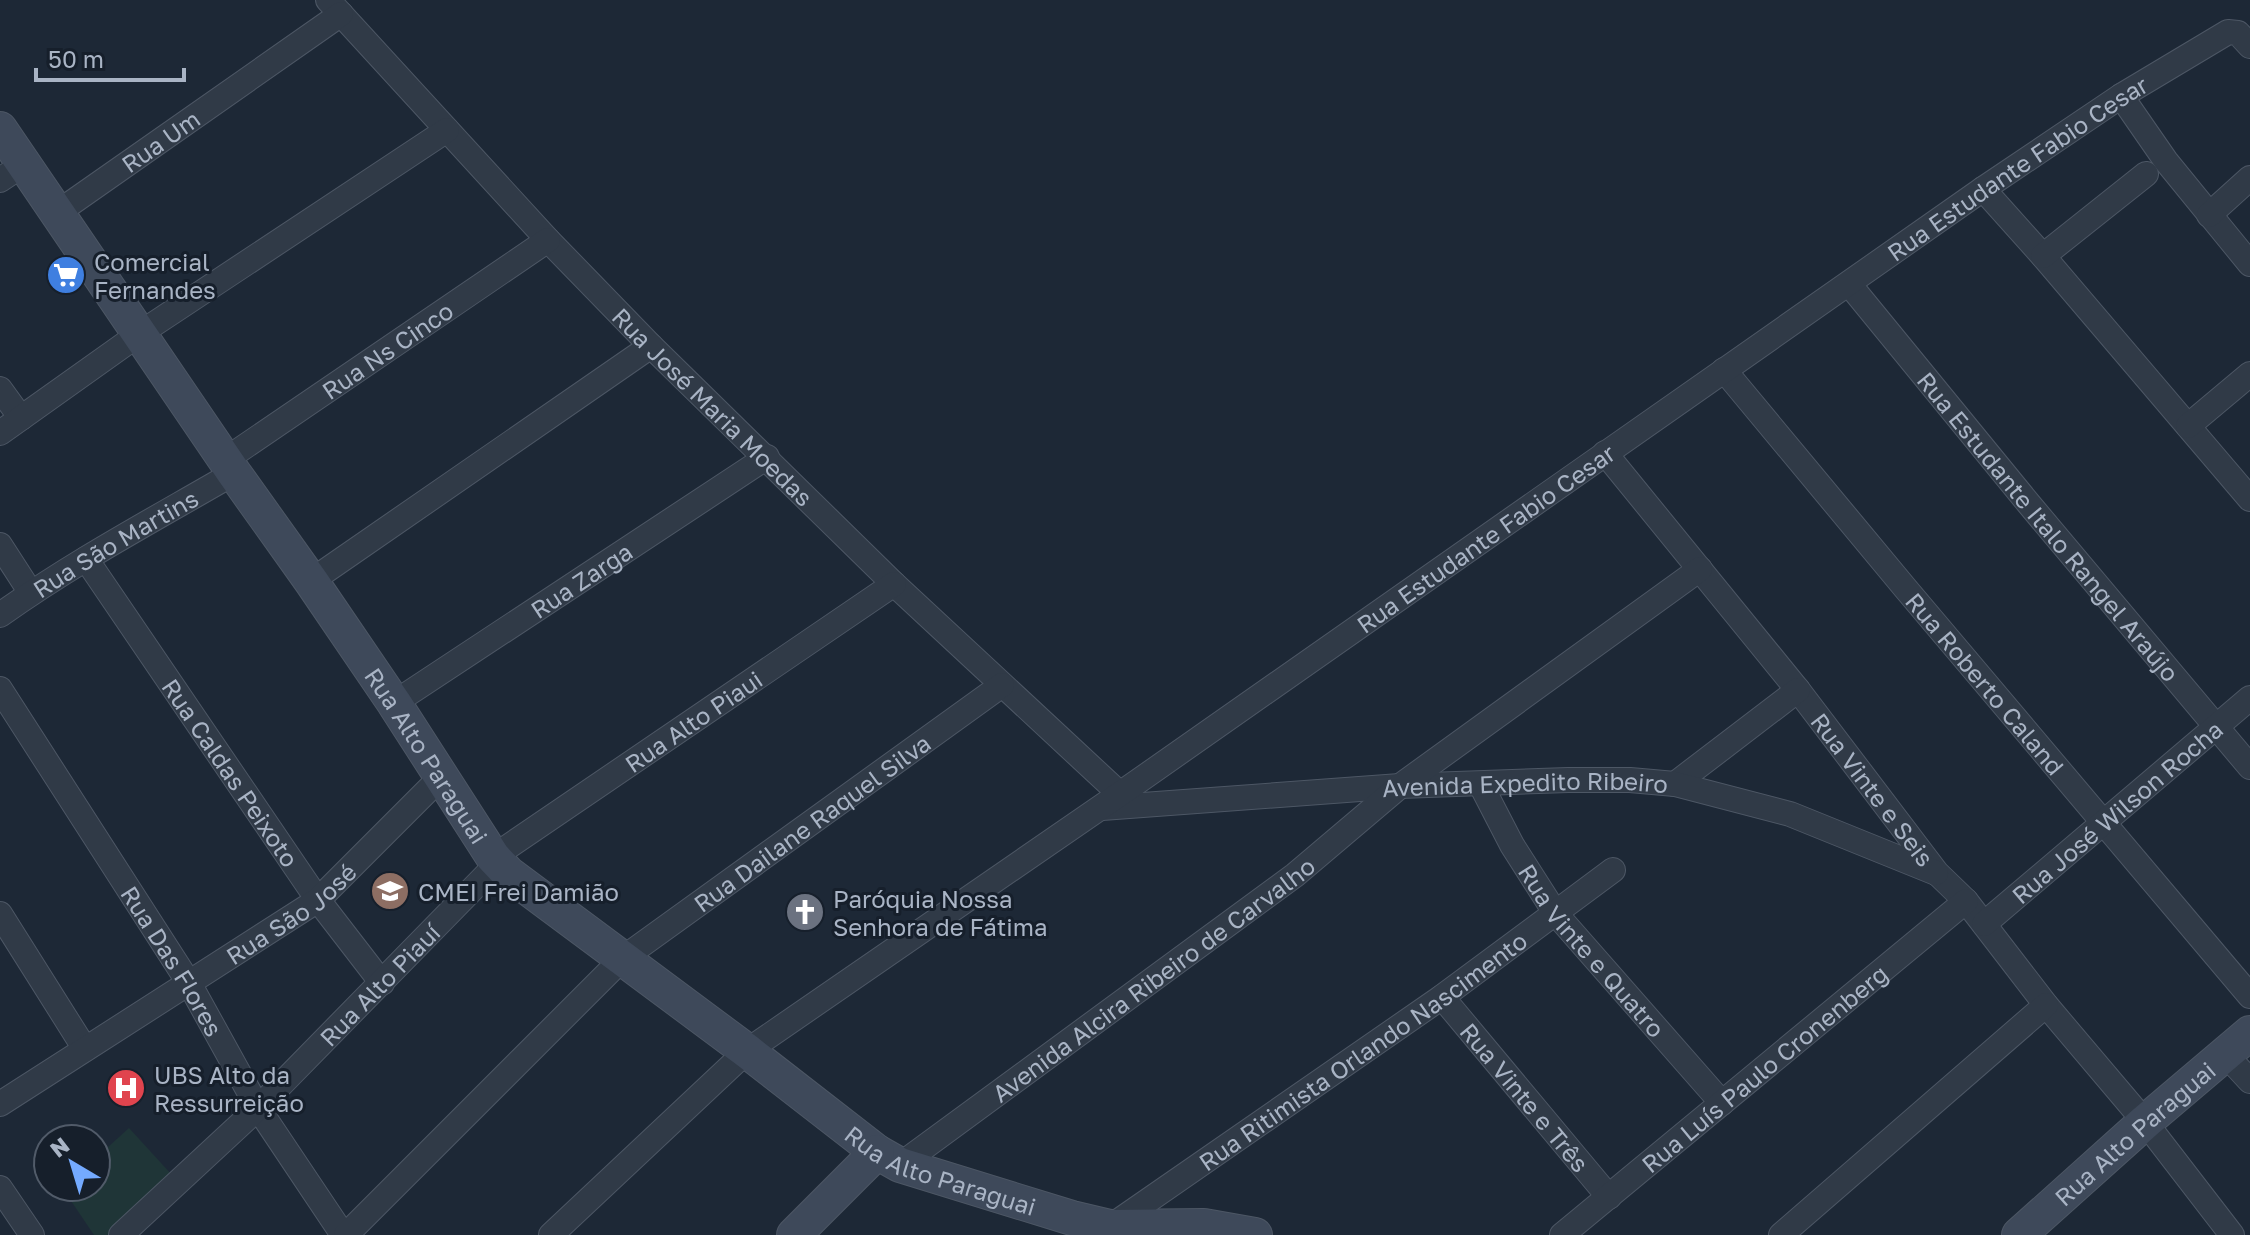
<svg xmlns="http://www.w3.org/2000/svg" width="2250" height="1235" font-family="'Golos Text',sans-serif">
	<style>
		.green { fill: #1f3537 }
		.lines { fill: none; stroke-linecap: round; stroke-linejoin: round }
		.street-casing { stroke: #4d5765; stroke-width: 26 }
		.secondary-casing { stroke: #4d5765; stroke-width: 36 }
		.street { stroke: #303a47; stroke-width: 24 }
		.secondary { stroke: #3e495a; stroke-width: 34 }
		.labels { text-anchor: middle; dominant-baseline: central; stroke-width: 6; stroke-linejoin: round; paint-order: stroke }
		.street-label { font-size: 24px; fill: #a9b4c5; stroke: #161f2b }
		.poi-label { font-size: 24px; fill: #a9b4c5; stroke: #161f2b; text-anchor: start }
	</style>
	<rect width="100%" height="100%" fill="#1d2836"/>
	<path class="green" d="M129,1128L172,1175L107,1235H94L63,1189L96,1187V1158Z"/>
	<g class="lines">
		<defs>
			<g id="street">
				<path id="s1" d="M328,0L548,240L651,346L894,584L1120,794"/>
				<path d="M2121,96L2166,161L2250,264"/>
				<path d="M0,180L24,164"/>
				<path d="M1983,189L2043,256L2250,499"/>
				<path id="s2" d="M57,213L341,14"/>
				<path d="M2209,215L2250,178"/>
				<path d="M2043,256L2146,174"/>
				<path id="s3" d="M1849,284L2029,504L2250,767"/>
				<path id="s4" d="M1724,370L1906,589L2250,996"/>
				<path d="M0,389L21,418"/>
				<path d="M2188,426L2250,374"/>
				<path d="M0,433L139,334L447,130"/>
				<path id="s5" d="M1605,453L1798,690L1937,873L1966,901L2046,1005L2145,1122L2232,1235"/>
				<path id="s6" d="M225,460L548,240"/>
				<path d="M0,545L31,593"/>
				<path id="s7" d="M86,559L318,900L382,983"/>
				<path d="M311,581L651,346"/>
				<path id="s8" d="M0,615C74,562 155,519 234,473"/>
				<path id="s9" d="M0,689L189,983L258,1108L343,1235"/>
				<path id="s10" d="M394,703L767,457"/>
				<path d="M1675,784L1798,690"/>
				<path id="s11" d="M1481,785L1512,845L1556,914L1722,1103"/>
				<path id="s12" d="M1102,808L1400,786L1568,780H1630L1675,784L1790,814L1936,873"/>
				<path id="s13" d="M493,857L894,584"/>
				<path d="M0,914L85,1049"/>
				<path id="s14" d="M1984,924L2250,698"/>
				<path id="s15" d="M1442,997L1609,1197"/>
				<path d="M2225,1054L2250,1081"/>
				<path id="s16" d="M0,1104L318,900L441,777"/>
				<path id="s17" d="M900,1165L1295,875L1400,786L1700,569"/>
				<path d="M0,1188L32,1235"/>
				<path id="s18" d="M1110,1227L1442,997L1613,870"/>
				<path id="s19" d="M121,1235L258,1108L498,863"/>
				<path id="s20" d="M346,1235L622,959L1002,685"/>
				<path id="s21" d="M551,1235L747,1051L1120,794L1983,189L2121,96L2228,32L2238,33L2250,46"/>
				<path id="s22" d="M1562,1235L1966,901"/>
				<path d="M1781,1235L2046,1005"/>
			</g>
			<g id="secondary">
				<path id="s23" d="M0,129L234,473L311,581L394,703L493,857L509,874L747,1051L877,1152L900,1165L1072,1218L1110,1227L1204,1226L1255,1235"/>
				<path d="M794,1235L877,1152"/>
				<path id="s24" d="M2019,1235L2145,1122L2250,1033"/>
			</g>
		</defs>
		<use href="#street" class="street-casing"/>
		<use href="#secondary" class="secondary-casing"/>
		<use href="#street" class="street"/>
		<use href="#secondary" class="secondary"/>
	</g>
	<defs>
		<symbol id="supermarket-disc" viewBox="-11 -11 22 22"><circle r="9.5" fill="#3f7fe0" stroke="#161f2b"/><path d="M-6-5.5h2.5l.6 2H6L4.5 2H-2.5L-4.4-4H-6ZM-1.5 3.2a1.3 1.3 0 1 0 .1 0ZM3 3.2a1.3 1.3 0 1 0 .1 0Z" fill="#fff"/></symbol>
		<symbol id="school-disc" viewBox="-11 -11 22 22"><circle r="9.5" fill="#8d6e63" stroke="#161f2b"/><path d="M0-5L7-2L0 1L-7-2ZM-4 1L0 2.5L4 1V4Q0 6-4 4Z" fill="#fff"/></symbol>
		<symbol id="church-disc" viewBox="-11 -11 22 22"><circle r="9.5" fill="#6b7280" stroke="#161f2b"/><path d="M-1.2-6h2.4v3.5h3.3v2.4h-3.3V6h-2.4V-.1h-3.3v-2.4h3.3Z" fill="#fff"/></symbol>
		<symbol id="hospital-disc" viewBox="-11 -11 22 22"><circle r="9.5" fill="#e0444e" stroke="#161f2b"/><path d="M-5-5h3v3.5h4V-5h3V5h-3V1.5h-4V5h-3Z" fill="#fff"/></symbol>
	</defs>
	<g fill-rule="evenodd">
		<use href="#supermarket-disc" x="44" y="253" width="44" height="44"/>
		<use href="#school-disc" x="368" y="869" width="44" height="44"/>
		<use href="#church-disc" x="783" y="890" width="44" height="44"/>
		<use href="#hospital-disc" x="104" y="1066" width="44" height="44"/>
	</g>
	<g class="labels">
		<g class="street-label">
			<text stroke="none"><textPath href="#s2" startOffset="126">Rua Um</textPath></text>
			<text stroke="none"><textPath href="#s21" startOffset="1816">Rua Estudante Fabio Cesar</textPath></text>
			<text stroke="none"><textPath href="#s6" startOffset="196">Rua Ns Cinco</textPath></text>
			<text stroke="none"><textPath href="#s1" startOffset="560">Rua José Maria Moedas</textPath></text>
			<text stroke="none"><textPath href="#s3" startOffset="314">Rua Estudante Italo Rangel Araújo</textPath></text>
			<text stroke="none"><textPath href="#s21" startOffset="1168">Rua Estudante Fabio Cesar</textPath></text>
			<text stroke="none"><textPath href="#s8" startOffset="136">Rua São Martins</textPath></text>
			<text stroke="none"><textPath href="#s10" startOffset="224">Rua Zarga</textPath></text>
			<text stroke="none"><textPath href="#s4" startOffset="408">Rua Roberto Caland</textPath></text>
			<text stroke="none"><textPath href="#s13" startOffset="242">Rua Alto Piaui</textPath></text>
			<text stroke="none"><textPath href="#s23" startOffset="758">Rua Alto Paraguai</textPath></text>
			<text stroke="none"><textPath href="#s7" startOffset="258">Rua Caldas Peixoto</textPath></text>
			<text stroke="none"><textPath href="#s12" startOffset="424">Avenida Expedito Ribeiro</textPath></text>
			<text stroke="none"><textPath href="#s5" startOffset="430">Rua Vinte e Seis</textPath></text>
			<text stroke="none"><textPath href="#s14" startOffset="174">Rua José Wilson Rocha</textPath></text>
			<text stroke="none"><textPath href="#s20" startOffset="624">Rua Dailane Raquel Silva</textPath></text>
			<text stroke="none"><textPath href="#s16" startOffset="348">Rua São José</textPath></text>
			<text stroke="none"><textPath href="#s11" startOffset="200">Rua Vinte e Quatro</textPath></text>
			<text stroke="none"><textPath href="#s9" startOffset="322">Rua Das Flores</textPath></text>
			<text stroke="none"><textPath href="#s17" startOffset="314">Avenida Alcira Ribeiro de Carvalho</textPath></text>
			<text stroke="none"><textPath href="#s19" startOffset="360">Rua Alto Piauí</textPath></text>
			<text stroke="none"><textPath href="#s18" startOffset="308">Rua Ritimista Orlando Nascimento</textPath></text>
			<text stroke="none"><textPath href="#s22" startOffset="262">Rua Luís Paulo Cronenberg</textPath></text>
			<text stroke="none"><textPath href="#s15" startOffset="130">Rua Vinte e Três</textPath></text>
			<text stroke="none"><textPath href="#s24" startOffset="154">Rua Alto Paraguai</textPath></text>
			<text stroke="none"><textPath href="#s23" startOffset="1430">Rua Alto Paraguai</textPath></text>
		</g>
		<g class="poi-label">
			<text x="94" y="261">Comercial<tspan x="94" dy="28">Fernandes</tspan></text>
			<text x="418" y="891">CMEI Frei Damião</text>
			<text x="833" y="898">Paróquia Nossa<tspan x="833" dy="28">Senhora de Fátima</tspan></text>
			<text x="154" y="1074">UBS Alto da<tspan x="154" dy="28">Ressurreição</tspan></text>
		</g>
	</g>
	<g transform="translate(72 1163) rotate(322)"><circle r="38" fill="#161f2b" stroke="#515b69" stroke-width="2"/>
	<path d="M0-6L14 30L0 20L-14 30Z" fill="#74aaff"/>
	<text y="-12" font-size="22" font-weight="bold" text-anchor="middle" fill="#a9b4c5">N</text>
	</g>
	<path d="M36 68v12h148v-12" fill="none" stroke="#a9b4c5" stroke-width="4"/>
	<text x="48" y="68" font-size="24" fill="#a9b4c5" stroke="#161f2b" stroke-width="6" paint-order="stroke">50 m</text>
</svg>
